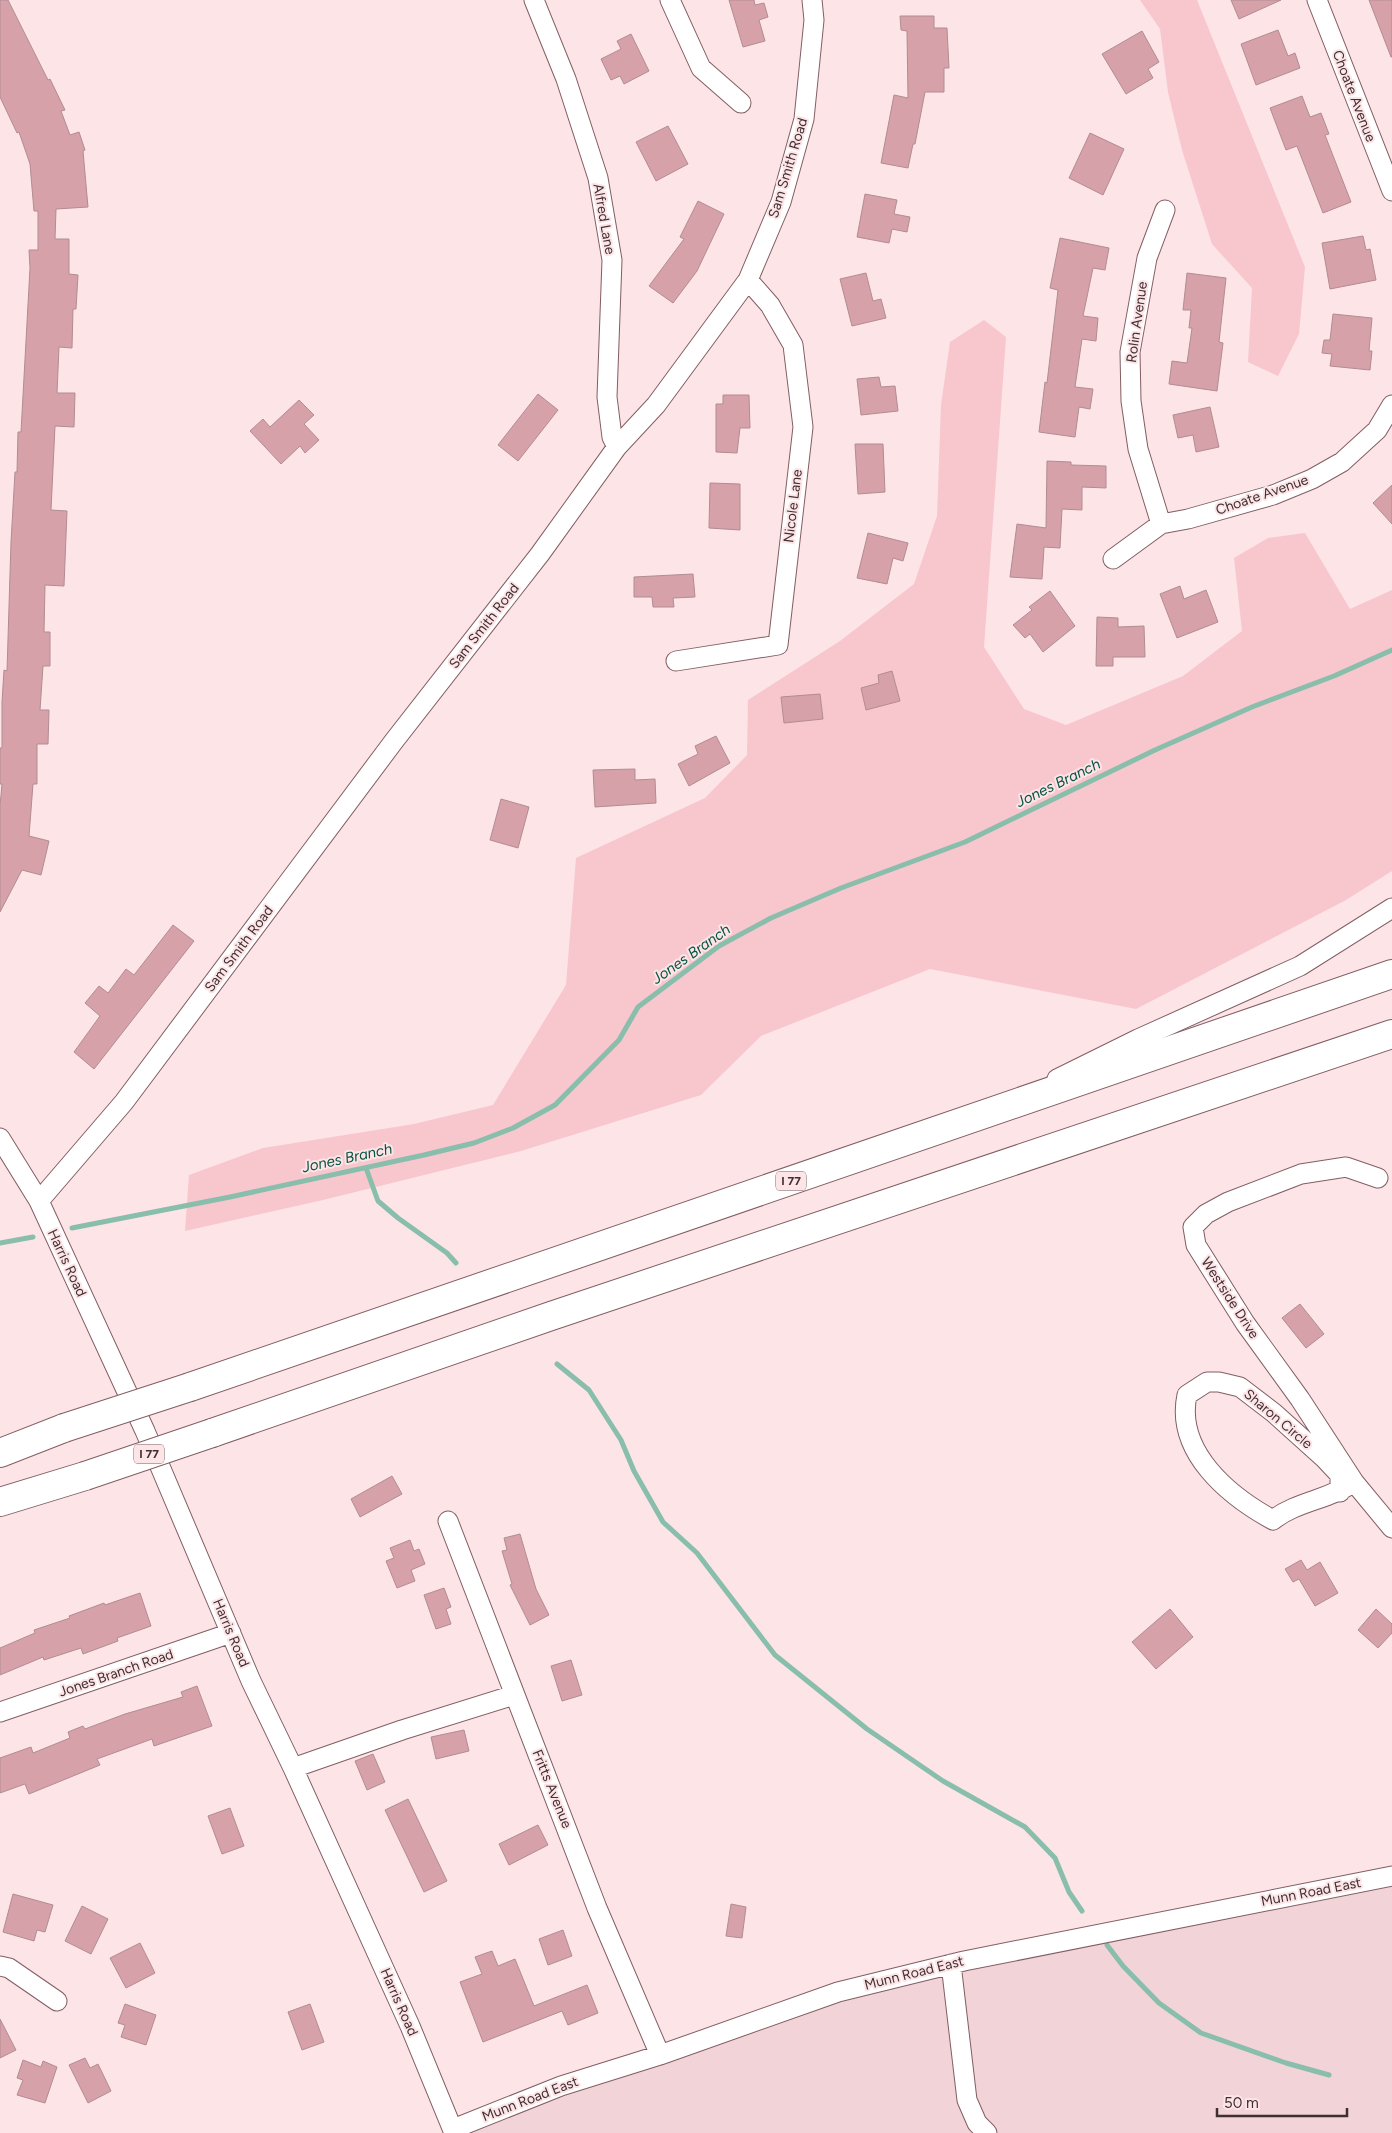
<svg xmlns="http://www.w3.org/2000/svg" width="1392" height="2133" font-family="Figtree,sans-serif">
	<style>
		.built { fill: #f2d3d7 }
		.green { fill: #f8c6cd }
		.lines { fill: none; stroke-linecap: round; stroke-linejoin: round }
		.stream { stroke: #88beab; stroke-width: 5 }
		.building { fill: #d6a1a9; stroke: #b28c91 }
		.minor-casing { stroke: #825e63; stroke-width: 21 }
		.highway-casing { stroke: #825e63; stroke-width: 30 }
		.minor { stroke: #fff; stroke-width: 19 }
		.highway { stroke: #fff; stroke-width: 28 }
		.highway-bridge-casing { stroke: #825e63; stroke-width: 30; stroke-linecap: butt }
		.highway-bridge { stroke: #fff; stroke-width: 28 }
		.labels { text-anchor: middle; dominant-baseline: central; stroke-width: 4; stroke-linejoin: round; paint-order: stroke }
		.shield { fill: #fde4e7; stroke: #786568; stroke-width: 1 }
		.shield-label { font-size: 12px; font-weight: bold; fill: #3f2f31 }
		.street-label { font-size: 14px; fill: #3f2f31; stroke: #fde4e7 }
		.water-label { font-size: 15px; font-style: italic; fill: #055340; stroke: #fde4e7 }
	</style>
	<rect width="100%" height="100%" fill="#fde4e7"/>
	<path class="built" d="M1392,1880V2133H458L839,1996Z"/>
	<path class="green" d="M1140,0H1197L1305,267L1299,334L1278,376L1248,362L1252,288L1212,244L1182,150L1168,92L1160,29Z
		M984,320L1006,337L984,647L1024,709L1066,725L1183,676L1242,631L1234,558L1268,538L1305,533L1350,609L1392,590V871L1346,900L1136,1009L930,969L761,1036L701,1095L521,1151L323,1200L185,1231L189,1175L263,1148L414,1124L493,1105L566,985L576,858L705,798L747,755L748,700L840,641L914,584L937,516L941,405L950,342Z"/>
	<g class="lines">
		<path class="stream" d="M366,1168L378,1201L398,1218L447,1253L456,1263
			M72,1228L230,1197L424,1155L474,1143L513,1128L555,1105L619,1040L638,1007L719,946L771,918L841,888L965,842L1155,750L1252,707L1334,676L1392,650
			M0,1243L33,1237
			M557,1364L589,1390L621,1440L634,1471L663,1522L697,1553L775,1655L867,1729L943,1781L1025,1827L1055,1858L1069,1892L1082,1911
			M1107,1945L1123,1966L1159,2003L1201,2033L1286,2063L1329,2075"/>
	</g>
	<path class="building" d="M0,0H8L48,80L50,79L65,110L61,111L70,135L79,132L85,150L83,151L88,207L56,209L55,239H69V274L78,275L76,309H73L72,348L59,347L57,393H75L74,427L55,426L51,510L67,511L64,586L45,585L44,632H50V666H43L40,710H49L48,744H37V784H33L29,836L49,841L41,875L22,870L0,912V806L2,784H0V748H2V702L4,670L7,671L11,542L15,472H17L18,432H21L30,268L29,250H38V211H34L30,164L19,132L17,133L0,97Z
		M729,0H754L755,5L764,3L768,17L759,20L765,41L743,47Z
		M1231,0H1281L1239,19Z
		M1369,0H1392V57H1391Z
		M900,16H934V28H947L949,68H944V92H925L915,144H913L908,168L881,163L894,95L908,98L907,31L901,30Z
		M1278,30L1288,56L1295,53L1300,68L1256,85L1241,44Z
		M1142,31L1159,62L1148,69L1153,78L1126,94L1102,54Z
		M631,34L649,71L624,84L620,76L611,80L601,59L621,49L617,41Z
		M1302,96L1310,117L1321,113L1329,134L1325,135L1351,202L1323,213L1297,146L1286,150L1270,108Z
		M668,126L688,164L656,181L636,142Z
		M1090,133L1124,149L1103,195L1069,178Z
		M865,194L897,200L894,214L910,217L907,232L892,229L889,243L857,237Z
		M698,201L724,214L697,271L673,303L649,286L684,239L680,237Z
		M1363,236L1366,250L1370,249L1376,280L1330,289L1322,243Z
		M1060,238L1109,248L1105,270L1093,268L1083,316L1098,318L1096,341L1082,339L1075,387L1093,389L1090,409L1079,407L1075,437L1039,432L1045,382L1047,383L1058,290L1050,288Z
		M866,273L873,301L881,299L886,318L852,326L840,279Z
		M1187,273L1226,278L1219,342L1223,343L1217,391L1169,384L1172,361L1187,363L1192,328H1189L1191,310H1183Z
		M1333,314L1372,318L1369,351H1372L1370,370L1330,366L1332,354L1322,353L1324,340H1330Z
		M879,377L881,387L895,386L898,411L861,415L857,379Z
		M538,394L558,410L518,461L498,445Z
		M723,395H749L750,428H740L737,453L716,452V404H723Z
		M299,400L314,415L304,424L319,440L305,453L300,446L281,464L250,431L263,419L270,427Z
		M1210,407L1219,447L1196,452L1193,435L1178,438L1173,415Z
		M855,444H883L885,492L858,494Z
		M1047,461L1071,462V465L1106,466V488L1082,487V510L1062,509L1060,548L1044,547L1042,579L1010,577L1017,524L1046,528Z
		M710,483L740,484V530L709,528Z
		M1392,485V524L1373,503Z
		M868,533L908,543L903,561L893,558L887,584L857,578Z
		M693,574L695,597L673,598L674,607H653L652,597H634V577Z
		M1180,586L1184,599L1206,590L1218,622L1177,638L1160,594Z
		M1050,591L1075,626L1043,652L1030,634L1025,638L1013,625L1032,610L1029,607Z
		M1097,617L1118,618V627L1144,626L1145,657H1113V666H1096Z
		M892,671L900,701L866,710L861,688L879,683L878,675Z
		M820,694L823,719L784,723L781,697Z
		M716,736L730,763L689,786L678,764L698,754L695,746Z
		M635,769V780L655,779L656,803L595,807L593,770Z
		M501,799L529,807L518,848L490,840Z
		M173,925L194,941L94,1069L74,1052L100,1016L85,1003L99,986L108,993L126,969L134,975Z
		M1300,1304L1324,1334L1306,1348L1282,1318Z
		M392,1476L402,1494L360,1517L351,1499Z
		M520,1534L536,1589L549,1615L530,1625L510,1585L512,1584L502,1551L507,1550L504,1538Z
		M410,1540L414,1551L419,1549L425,1564L411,1570L415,1581L397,1588L386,1561L394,1558L390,1548Z
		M1301,1560L1307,1570L1320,1562L1338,1593L1315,1606L1299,1579L1293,1582L1285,1569Z
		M444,1588L451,1607L446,1609L451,1624L436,1629L424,1595Z
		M140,1593L151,1626L117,1638L118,1641L83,1654L81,1648L44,1660L43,1657L0,1675V1648L35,1633L34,1630L70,1618L69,1616L104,1603L105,1605Z
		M1170,1609L1193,1637L1156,1669L1132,1642Z
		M1376,1609L1392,1624V1633L1378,1648L1358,1630Z
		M571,1660L582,1695L562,1701L551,1666Z
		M197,1686L212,1726L154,1746L152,1739L97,1759L100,1765L29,1794L25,1784L0,1793V1758L31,1747L33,1753L70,1738L68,1732L83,1726L85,1729L125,1714L183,1697L181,1692Z
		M464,1730L469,1751L436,1759L431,1737Z
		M373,1754L385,1782L367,1790L355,1761Z
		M408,1799L447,1881L424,1892L385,1810Z
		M230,1808L244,1846L222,1854L208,1816Z
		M538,1825L548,1845L509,1865L499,1844Z
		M13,1894L53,1905L45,1932L37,1930L34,1941L3,1932Z
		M731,1904L746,1907L742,1938L726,1936Z
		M82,1906L108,1919L91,1954L65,1941Z
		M563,1930L572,1956L548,1965L539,1939Z
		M140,1943L155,1973L126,1988L110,1958Z
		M492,1951L498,1966L515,1959L534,2006L587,1985L598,2013L568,2025L562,2011L483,2042L460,1982L482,1974L475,1957Z
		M125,2004L156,2015L146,2045L121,2037L125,2025L118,2023Z
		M310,2004L324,2042L302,2050L288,2012Z
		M0,2019L16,2050L0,2058Z
		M85,2058L90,2068L98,2064L111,2091L88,2103L69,2065Z
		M23,2060L41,2067L43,2061L57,2067L45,2103L17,2095L23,2080L17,2078Z"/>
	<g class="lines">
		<defs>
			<path id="minor" d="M534,0L566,79L598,178L612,260L607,397L612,437L617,447
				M670,0L701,68L741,103
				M1317,0L1392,191
				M1161,524L1138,449L1131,401L1130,352L1147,258L1165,210
				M1113,559L1161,524L1188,519L1273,495L1312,479L1342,462L1377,430L1392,405
				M676,661L778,645L803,427L793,345L770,305L748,280
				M1057,1079L1138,1039L1300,966L1392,908
				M0,1138L39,1201L145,1431L251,1681L293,1768L410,2026L454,2133
				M1378,1178L1346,1167L1301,1174L1228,1202L1206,1214L1193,1227L1196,1245L1245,1323L1300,1399L1354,1482L1392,1528
				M39,1201L124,1102L394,741L540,554L617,447L656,405L748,280L781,202L804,119L814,20L812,0
				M1340,1492V1475L1325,1459L1274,1413L1240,1387L1219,1382H1207L1187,1395C1175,1452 1229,1496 1273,1520C1297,1501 1329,1500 1354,1482
				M448,1521L597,1908L660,2055
				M0,1712L231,1633
				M293,1768L402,1730L514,1695
				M951,1964L967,2100L977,2123L987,2133
				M0,1966L9,1968L57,2001
				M453,2129L561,2086L660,2055L838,1992L964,1961L1392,1876"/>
			<path id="highway" d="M190,1387L1392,974
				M212,1433L551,1316L1392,1034
				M0,1453L64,1428
				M0,1502L85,1476"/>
		</defs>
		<use href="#minor" class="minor-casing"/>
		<use href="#highway" class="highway-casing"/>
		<use href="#minor" class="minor"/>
		<use href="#highway" class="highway"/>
		<defs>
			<path id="highway-bridge" d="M64,1428L190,1387
				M85,1476L212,1433"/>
		</defs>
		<use href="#highway-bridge" class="highway-bridge-casing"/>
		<use href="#highway-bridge" class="highway-bridge"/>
	</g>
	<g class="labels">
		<g class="shield">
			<rect x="776" y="1171.5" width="30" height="19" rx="4"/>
			<rect x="134" y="1444.5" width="30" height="19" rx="4"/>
		</g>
		<g class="shield-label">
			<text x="791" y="1181">I 77</text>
			<text x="149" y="1454">I 77</text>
		</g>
		<g class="street-label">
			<text transform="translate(1354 96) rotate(69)">Choate Avenue</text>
			<text transform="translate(788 168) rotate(-73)">Sam Smith Road</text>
			<text transform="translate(604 219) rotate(80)">Alfred Lane</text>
			<text transform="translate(1137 322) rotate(-82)">Rolin Avenue</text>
			<text transform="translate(1262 495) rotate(-19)">Choate Avenue</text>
			<text transform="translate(793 506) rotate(-83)">Nicole Lane</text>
			<text transform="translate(484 626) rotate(-52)">Sam Smith Road</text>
			<text transform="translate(239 949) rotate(-53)">Sam Smith Road</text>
			<text transform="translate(67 1263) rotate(65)">Harris Road</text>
			<text transform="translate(1230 1298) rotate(57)">Westside Drive</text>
			<text transform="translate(1278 1419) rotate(40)">Sharon Circle</text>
			<text transform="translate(231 1633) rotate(67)">Harris Road</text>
			<text transform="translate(116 1673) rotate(-19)">Jones Branch Road</text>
			<text transform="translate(552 1789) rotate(68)">Fritts Avenue</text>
			<text transform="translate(1311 1892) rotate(-11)">Munn Road East</text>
			<text transform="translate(914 1973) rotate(-14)">Munn Road East</text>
			<text transform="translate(399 2002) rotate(66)">Harris Road</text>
			<text transform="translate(530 2099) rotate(-21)">Munn Road East</text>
		</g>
		<g class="water-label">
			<text transform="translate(1058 783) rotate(-26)">Jones Branch</text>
			<text transform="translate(691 954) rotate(-35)">Jones Branch</text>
			<text transform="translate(347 1158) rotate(-12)">Jones Branch</text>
		</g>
	</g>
	<path d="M1217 2108v8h130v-8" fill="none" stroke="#3f2f31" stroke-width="2.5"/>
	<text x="1224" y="2108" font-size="15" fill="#3f2f31" stroke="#fde4e7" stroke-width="4" paint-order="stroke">50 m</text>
</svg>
